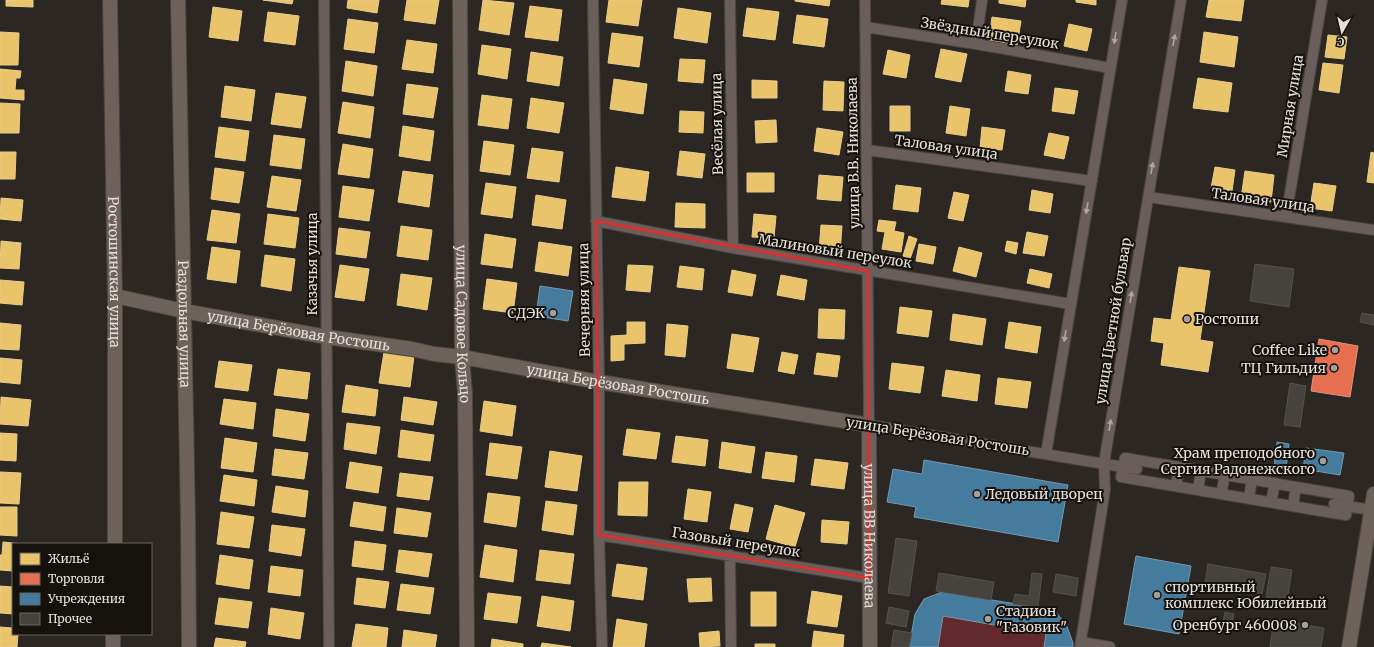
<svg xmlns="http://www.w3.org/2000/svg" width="1374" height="647" font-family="Merriweather,serif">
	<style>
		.green { fill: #622a2d }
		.homes { fill: #e9c46a; stroke: #e8cc8c }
		.shops { fill: #e76f51; stroke: #e7917a }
		.public { fill: #457b9d; stroke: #7599b0 }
		.building { fill: #46423e; stroke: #54514c }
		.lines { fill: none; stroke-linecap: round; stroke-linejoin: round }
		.street-casing { stroke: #494541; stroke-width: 12 }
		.secondary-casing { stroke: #494541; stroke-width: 16 }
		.street { stroke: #695e5a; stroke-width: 10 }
		.secondary { stroke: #6d615c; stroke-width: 14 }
		.oneway { fill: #aea6a1 }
		.marked { fill: none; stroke: #d73131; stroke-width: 3; stroke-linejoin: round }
		.poi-dot { fill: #a59f9b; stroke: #15110d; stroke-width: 1.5 }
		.labels { text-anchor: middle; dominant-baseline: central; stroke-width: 4; stroke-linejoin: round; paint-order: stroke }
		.street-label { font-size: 14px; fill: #e6e0db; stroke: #15110d }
		.poi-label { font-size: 14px; fill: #e6e0db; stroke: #15110d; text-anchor: end }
	</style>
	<rect width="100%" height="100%" fill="#2c2723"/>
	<path class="green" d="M924,599L1013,604L1054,610L1066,624L1073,643V647H909L915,614Z"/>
	<path class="homes" d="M6,0H33V7L6,6Z
		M263,0H293L292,4Z
		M348,0H379L377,13L347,8Z
		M407,0H439L435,24L404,20Z
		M483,0L514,3L509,35L479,30Z
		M609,0H642L638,26L606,22Z
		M795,0H830L829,6L795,1Z
		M942,0H969L968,7L941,4Z
		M999,0H1026L1025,7L999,3Z
		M1076,0H1096V5L1076,2Z
		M1209,0H1244L1241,21L1206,17Z
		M530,6L562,10L558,41L525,37Z
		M213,7L242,11L238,41L209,37Z
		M678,8L711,13L707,43L674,38Z
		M747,8L779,12L775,40L743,36Z
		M268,12L299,16L295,45L264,41Z
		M797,15L828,19L824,47L793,43Z
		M992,17L1021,21L1017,45L989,41Z
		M348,19L378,23L374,53L344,49Z
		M1069,24L1092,29L1087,51L1064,46Z
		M0,32L19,33L18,65H0Z
		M1204,32L1238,37L1234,67L1200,62Z
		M612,33L643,37L639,67L608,63Z
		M1328,35L1347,37L1344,59L1325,57Z
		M407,40L437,44L433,73L402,69Z
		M482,45L511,49L507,79L478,74Z
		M941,49L967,54L961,82L935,77Z
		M888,50L910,55L906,78L883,74Z
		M531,52L563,57L559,86L527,81Z
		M680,59L705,60L703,83L678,81Z
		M346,61L377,66L373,96L342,91Z
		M1323,63L1343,65L1339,93L1319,90Z
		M0,69L21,71L20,78H16L15,90H24V100L0,98Z
		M1008,71L1031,75L1028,94L1005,91Z
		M1198,78L1232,83L1228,112L1193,108Z
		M614,79L647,84L643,114L610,109Z
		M752,80L777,81V98H752Z
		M824,81L844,82L843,111L823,110Z
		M407,84L438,88L433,118L403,114Z
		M225,86L255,90L251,121L221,117Z
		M1055,88L1078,91L1074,114L1052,111Z
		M276,93L306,97L301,128L271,124Z
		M482,95L512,99L508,129L478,125Z
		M531,98L564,103L559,133L527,128Z
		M343,102L374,107L370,138L338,133Z
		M0,103L20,104L19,133H0Z
		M890,106H910V131H890Z
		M950,106L970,109L966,136L946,133Z
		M680,111L704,112L703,133L679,132Z
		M776,120L777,142L756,143L755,121Z
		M403,126L434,131L430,161L399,156Z
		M219,127L249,131L245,161L215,157Z
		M982,127L1005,130L1002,150L980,148Z
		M817,128L843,132L839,155L814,151Z
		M1049,133L1069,137L1064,159L1044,155Z
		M274,135L305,139L301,169L270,165Z
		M484,141L514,145L510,175L480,171Z
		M343,144L373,149L369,178L338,174Z
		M532,148L563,152L559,182L527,178Z
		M680,151L705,154L702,178L677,175Z
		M0,152H16L15,179H0Z
		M1371,152L1374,153V183L1367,182Z
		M616,167L649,172L645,201L612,197Z
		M1215,167L1235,170L1232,191L1211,188Z
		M215,168L244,172L239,203L211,199Z
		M403,171L433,175L429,207L398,202Z
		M1245,171L1274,175L1271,202L1241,198Z
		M747,173H774V192H747Z
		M819,175L843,177L841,201L817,199Z
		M272,176L301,180L296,211L267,207Z
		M486,183L516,187L512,218L481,214Z
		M1314,183L1336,186L1332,211L1310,208Z
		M896,185L921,188L918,212L893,209Z
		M343,186L374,190L369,221L339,217Z
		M1032,190L1053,194L1050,213L1029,210Z
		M954,192L969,195L963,221L948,218Z
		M536,195L566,200L562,229L532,225Z
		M1,198L23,200L21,221L0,219Z
		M676,203L705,204V228L675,227Z
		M212,210L240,214L236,243L207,240Z
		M268,214L299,218L295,248L264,244Z
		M754,214L776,216L774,238L752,237Z
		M879,220L896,222L894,231L904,233L901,252L882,249L885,232L877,231Z
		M821,225L842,226L840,253L819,251Z
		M401,226L432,230L428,260L397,256Z
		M339,228L370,232L366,258L336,254Z
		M1027,232L1048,236L1044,256L1023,253Z
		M485,234L516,239L512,268L481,264Z
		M909,236L917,239L910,259L903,256Z
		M1,241L21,243L19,269L0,268Z
		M1007,241L1018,243L1016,254L1005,251Z
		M539,242L572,247L568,276L535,271Z
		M919,244L936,247L933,264L916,261Z
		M212,247L240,251L236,283L207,279Z
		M959,247L982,253L976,277L953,271Z
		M265,255L295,259L291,291L261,286Z
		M340,265L369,269L364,301L335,297Z
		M628,265L653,266L650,292L626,290Z
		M680,266L704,269L702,290L677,287Z
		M1179,267L1210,271L1200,340L1213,342L1208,372L1161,365L1164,343L1151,341L1154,318L1171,320Z
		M1030,269L1052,274L1049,288L1027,283Z
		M732,270L756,275L752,296L728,292Z
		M401,274L432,278L427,310L397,305Z
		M781,275L807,280L804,300L777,295Z
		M487,279L517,283L513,313L483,309Z
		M0,280L24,282L22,305L0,303Z
		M900,307L932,311L928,337L897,333Z
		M819,309L845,310L844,339L818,338Z
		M953,314L986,319L982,345L950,340Z
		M627,322H645V343L624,344V360L611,361V336L627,335Z
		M1009,322L1041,327L1037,353L1005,348Z
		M0,323L21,325L19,350L0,349Z
		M667,324L688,326L685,357L665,355Z
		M732,334L759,338L753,372L727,368Z
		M384,352L414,356L410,387L379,383Z
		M782,352L798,355L794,374L778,371Z
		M817,353L840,356L837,377L814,374Z
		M0,358L22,360L20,384L0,382Z
		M219,361L252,365L248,391L215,387Z
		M892,363L924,367L920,393L889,389Z
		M278,369L310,373L307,399L274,395Z
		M946,370L980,375L977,401L942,396Z
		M998,378L1031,382L1027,408L995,404Z
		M346,385L378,390L375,416L342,412Z
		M1,397L31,400L28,426L0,424Z
		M404,397L437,402L433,425L401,420Z
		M224,399L256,403L253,429L220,424Z
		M484,401L516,406L512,436L480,431Z
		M276,409L309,414L305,441L273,436Z
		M347,423L380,427L376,454L344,449Z
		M627,429L660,433L656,459L623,455Z
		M401,430L434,435L430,461L398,457Z
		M0,433L17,434L16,461L0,460Z
		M676,436L708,440L705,466L672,462Z
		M225,438L257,443L253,472L221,468Z
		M722,442L755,447L751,473L719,468Z
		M490,443L522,447L517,479L486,475Z
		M275,449L308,453L304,479L272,475Z
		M550,451L582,456L577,491L545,487Z
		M766,452L797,456L794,482L762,478Z
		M815,459L848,463L844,489L811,485Z
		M350,462L382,467L378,493L346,488Z
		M0,472L21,473L19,504L0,503Z
		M400,473L433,477L429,500L397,496Z
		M224,475L257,480L254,506L220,501Z
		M619,482H648L647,516L618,515Z
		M276,486L308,491L305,517L272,512Z
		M688,489L711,492L707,522L684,519Z
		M488,493L520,497L516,527L484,522Z
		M546,501L577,505L573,535L542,530Z
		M354,502L386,507L383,531L350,526Z
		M735,504L753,508L748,532L730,529Z
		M775,505L805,513L795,547L766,539Z
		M0,507H17V536L0,535Z
		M397,508L431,513L427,537L394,533Z
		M221,512L254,517L249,548L217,544Z
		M822,520L849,522L847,544L821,542Z
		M272,525L305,529L301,556L269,551Z
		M355,541L386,545L383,570L352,566Z
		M3,542L22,544H13V571L0,570V555H2Z
		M485,545L517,550L513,582L480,577Z
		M399,550L432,554L428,577L396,572Z
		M540,550L574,554L570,584L536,580Z
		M220,555L253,560L249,589L216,584Z
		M617,564L647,568L643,600L612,596Z
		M271,566L303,570L300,596L268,592Z
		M357,578L389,582L385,608L354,604Z
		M711,578L712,601L689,602L687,579Z
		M401,584L434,588L430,614L397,610Z
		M0,586L13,587V614L0,613Z
		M812,591L842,596L837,627L807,623Z
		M751,592H776V626H751Z
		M488,593L521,597L517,623L484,619Z
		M542,596L574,601L570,631L537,626Z
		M219,598L252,602L248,628L215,624Z
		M271,608L304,613L300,639L268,634Z
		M617,619L647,624L644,647H613Z
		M356,624L388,628L386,647H352Z
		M0,627L13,628V634H18L17,647H0Z
		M404,630L437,635L435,647H402Z
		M719,631L720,646L700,647L699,633Z
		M814,631L844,635L843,647H812Z
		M216,638L246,642L245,647H214Z
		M492,639L523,644V647H491Z
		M542,643L571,647H541Z
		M755,644H775V647H755Z"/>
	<path class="shops" d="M1319,339L1358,346L1350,397L1311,391Z"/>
	<path class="public" d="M540,286L573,291L568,321L536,316Z
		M1277,442L1289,444L1286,469L1274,467Z
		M1306,448L1344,453L1340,475L1303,469Z
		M924,460L1068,485L1058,542L914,517L916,507L887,502L893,469L922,474Z
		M1136,556L1191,566L1179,634L1124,624Z
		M942,592L1054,610L1066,624L1073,643V647H1044L1046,634L943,616L938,647H909L915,614L924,599Z"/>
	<path class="building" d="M1255,264L1294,269L1289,307L1250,301Z
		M1362,313L1374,315V325L1360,322Z
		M1290,383L1306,386L1300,427L1284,425Z
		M896,538L917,541L909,596L888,593Z
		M1208,564L1266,574L1262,594L1205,584Z
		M1271,567L1292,570L1287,601L1266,597Z
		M939,573L994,582L991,600L936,591Z
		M1032,573L1042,574L1038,607L1013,604L1015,594L1029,596Z
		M1056,574L1078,578L1076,596L1053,592Z
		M889,607L909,611L906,627L886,623Z
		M1225,612L1234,614L1231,630L1222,628Z
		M1274,619L1324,628L1321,647H1270Z
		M894,630L912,633L909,647H891Z"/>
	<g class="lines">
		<defs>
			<path id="street" d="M324,0L329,647
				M593,0L599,382V535L602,647
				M730,0L733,248
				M865,0L869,425L1123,467L1121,477L1333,513L1346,515L1347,506L1371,510
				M865,27L976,44L1110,68
				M976,44L982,0
				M867,150L1092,181
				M1148,197L1374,230
				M1286,217L1322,0
				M596,221L733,248L1071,304
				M1046,454L1122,0
				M1137,469L1123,467L1125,458L1349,496L1347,506L1334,504
				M1176,486L1179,467
				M1198,490L1201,471
				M1221,494L1225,475
				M1249,498L1252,479
				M1271,502L1275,483
				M1293,506L1296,487
				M599,535L869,578
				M730,555L731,647
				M1081,642L1110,647
				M1080,647L1105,490L1104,463L1181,0"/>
			<g id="secondary">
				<path id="s1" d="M110,0L115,296V544"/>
				<path id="s2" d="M178,0L188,520L189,647"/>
				<path id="s3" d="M460,0L462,357L465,393L467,647"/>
				<path id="s4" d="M115,296L184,311L327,337L412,349L434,354L462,357L599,382L869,425L870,647"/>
				<path d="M113,647V634"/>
				<path d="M1349,647L1374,494"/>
			</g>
		</defs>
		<use href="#street" class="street-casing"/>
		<use href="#secondary" class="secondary-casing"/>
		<use href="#street" class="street"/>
		<use href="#secondary" class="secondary"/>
	</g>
	<defs><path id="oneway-solid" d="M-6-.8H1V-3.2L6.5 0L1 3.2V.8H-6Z"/></defs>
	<g class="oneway">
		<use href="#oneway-solid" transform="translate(1115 38) rotate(99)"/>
		<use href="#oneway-solid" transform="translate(1174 40) rotate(-80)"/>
		<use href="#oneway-solid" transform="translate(1152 168) rotate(-80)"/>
		<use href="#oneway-solid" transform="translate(1087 208) rotate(100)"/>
		<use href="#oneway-solid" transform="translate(1131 297) rotate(-80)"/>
		<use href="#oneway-solid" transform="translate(1065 336) rotate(99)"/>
		<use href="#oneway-solid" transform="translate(1110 425) rotate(-81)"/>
	</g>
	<path class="marked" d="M596,221L868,271L869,578L599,535Z"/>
	<g class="poi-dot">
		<circle cx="553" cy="313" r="4"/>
		<circle cx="1187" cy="319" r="4"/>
		<circle cx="1335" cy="350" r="4"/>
		<circle cx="1334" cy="368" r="4"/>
		<circle cx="1323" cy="461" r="4"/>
		<circle cx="977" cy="494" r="4"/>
		<circle cx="1157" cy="595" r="4"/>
		<circle cx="988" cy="619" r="4"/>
		<circle cx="1305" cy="625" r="4"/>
	</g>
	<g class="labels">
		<g class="street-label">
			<text transform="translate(990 33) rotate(9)">Звёздный переулок</text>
			<text transform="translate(1290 106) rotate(-81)">Мирная улица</text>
			<text transform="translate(717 124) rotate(-91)">Весёлая улица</text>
			<text transform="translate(946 147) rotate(8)">Таловая улица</text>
			<text transform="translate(853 153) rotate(-91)">улица В.В. Николаева</text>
			<text transform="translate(1263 200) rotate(8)">Таловая улица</text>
			<text transform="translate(835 251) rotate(9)">Малиновый переулок</text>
			<text transform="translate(312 264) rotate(-90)">Казачья улица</text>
			<text stroke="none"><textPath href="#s1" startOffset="272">Ростошинская улица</textPath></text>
			<text transform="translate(584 300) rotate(-91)">Вечерняя улица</text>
			<text transform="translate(1113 321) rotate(-81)">улица Цветной бульвар</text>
			<text stroke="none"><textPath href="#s2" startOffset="324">Раздольная улица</textPath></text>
			<text stroke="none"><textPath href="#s3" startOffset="324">улица Садовое Кольцо</textPath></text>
			<text stroke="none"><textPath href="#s4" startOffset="187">улица Берёзовая Ростошь</textPath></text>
			<text stroke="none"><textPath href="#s4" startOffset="511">улица Берёзовая Ростошь</textPath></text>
			<text transform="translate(938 436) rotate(9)">улица Берёзовая Ростошь</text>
			<text stroke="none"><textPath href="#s4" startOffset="876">улица ВВ Николаева</textPath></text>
			<text transform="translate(736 542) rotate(9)">Газовый переулок</text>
		</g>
		<g class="poi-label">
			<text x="545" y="313">СДЭК</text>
			<text x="1195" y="319" text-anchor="start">Ростоши</text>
			<text x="1327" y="350">Coffee Like</text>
			<text x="1326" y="368">ТЦ Гильдия</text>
			<text x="1315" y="453">Храм преподобного<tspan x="1315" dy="16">Сергия Радонежского</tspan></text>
			<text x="985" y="494" text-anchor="start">Ледовый дворец</text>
			<text x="1165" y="587" text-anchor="start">спортивный<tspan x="1165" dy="16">комплекс Юбилейный</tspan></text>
			<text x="996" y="611" text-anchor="start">Стадион<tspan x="996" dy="16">"Газовик"</tspan></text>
			<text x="1297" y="625">Оренбург 460008</text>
		</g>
	</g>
	<rect x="12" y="543" width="140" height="92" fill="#15110d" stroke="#69645f"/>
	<rect x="20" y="553" width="20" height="12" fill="#e9c46a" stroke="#69645f"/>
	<text x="48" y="563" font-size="12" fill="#e6e0db">Жильё</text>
	<rect x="20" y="573" width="20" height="12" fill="#e76f51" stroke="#69645f"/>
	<text x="48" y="583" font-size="12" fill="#e6e0db">Торговля</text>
	<rect x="20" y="593" width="20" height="12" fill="#457b9d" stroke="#69645f"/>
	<text x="48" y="603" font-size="12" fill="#e6e0db">Учреждения</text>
	<rect x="20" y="613" width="20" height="12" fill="#46423e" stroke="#69645f"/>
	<text x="48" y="623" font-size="12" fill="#e6e0db">Прочее</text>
	<g transform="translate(1342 32) rotate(188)" stroke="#15110d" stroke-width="3" paint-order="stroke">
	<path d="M0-3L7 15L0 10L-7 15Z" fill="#e6e0db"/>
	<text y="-6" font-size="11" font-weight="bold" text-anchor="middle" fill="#e6e0db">С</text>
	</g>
</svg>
